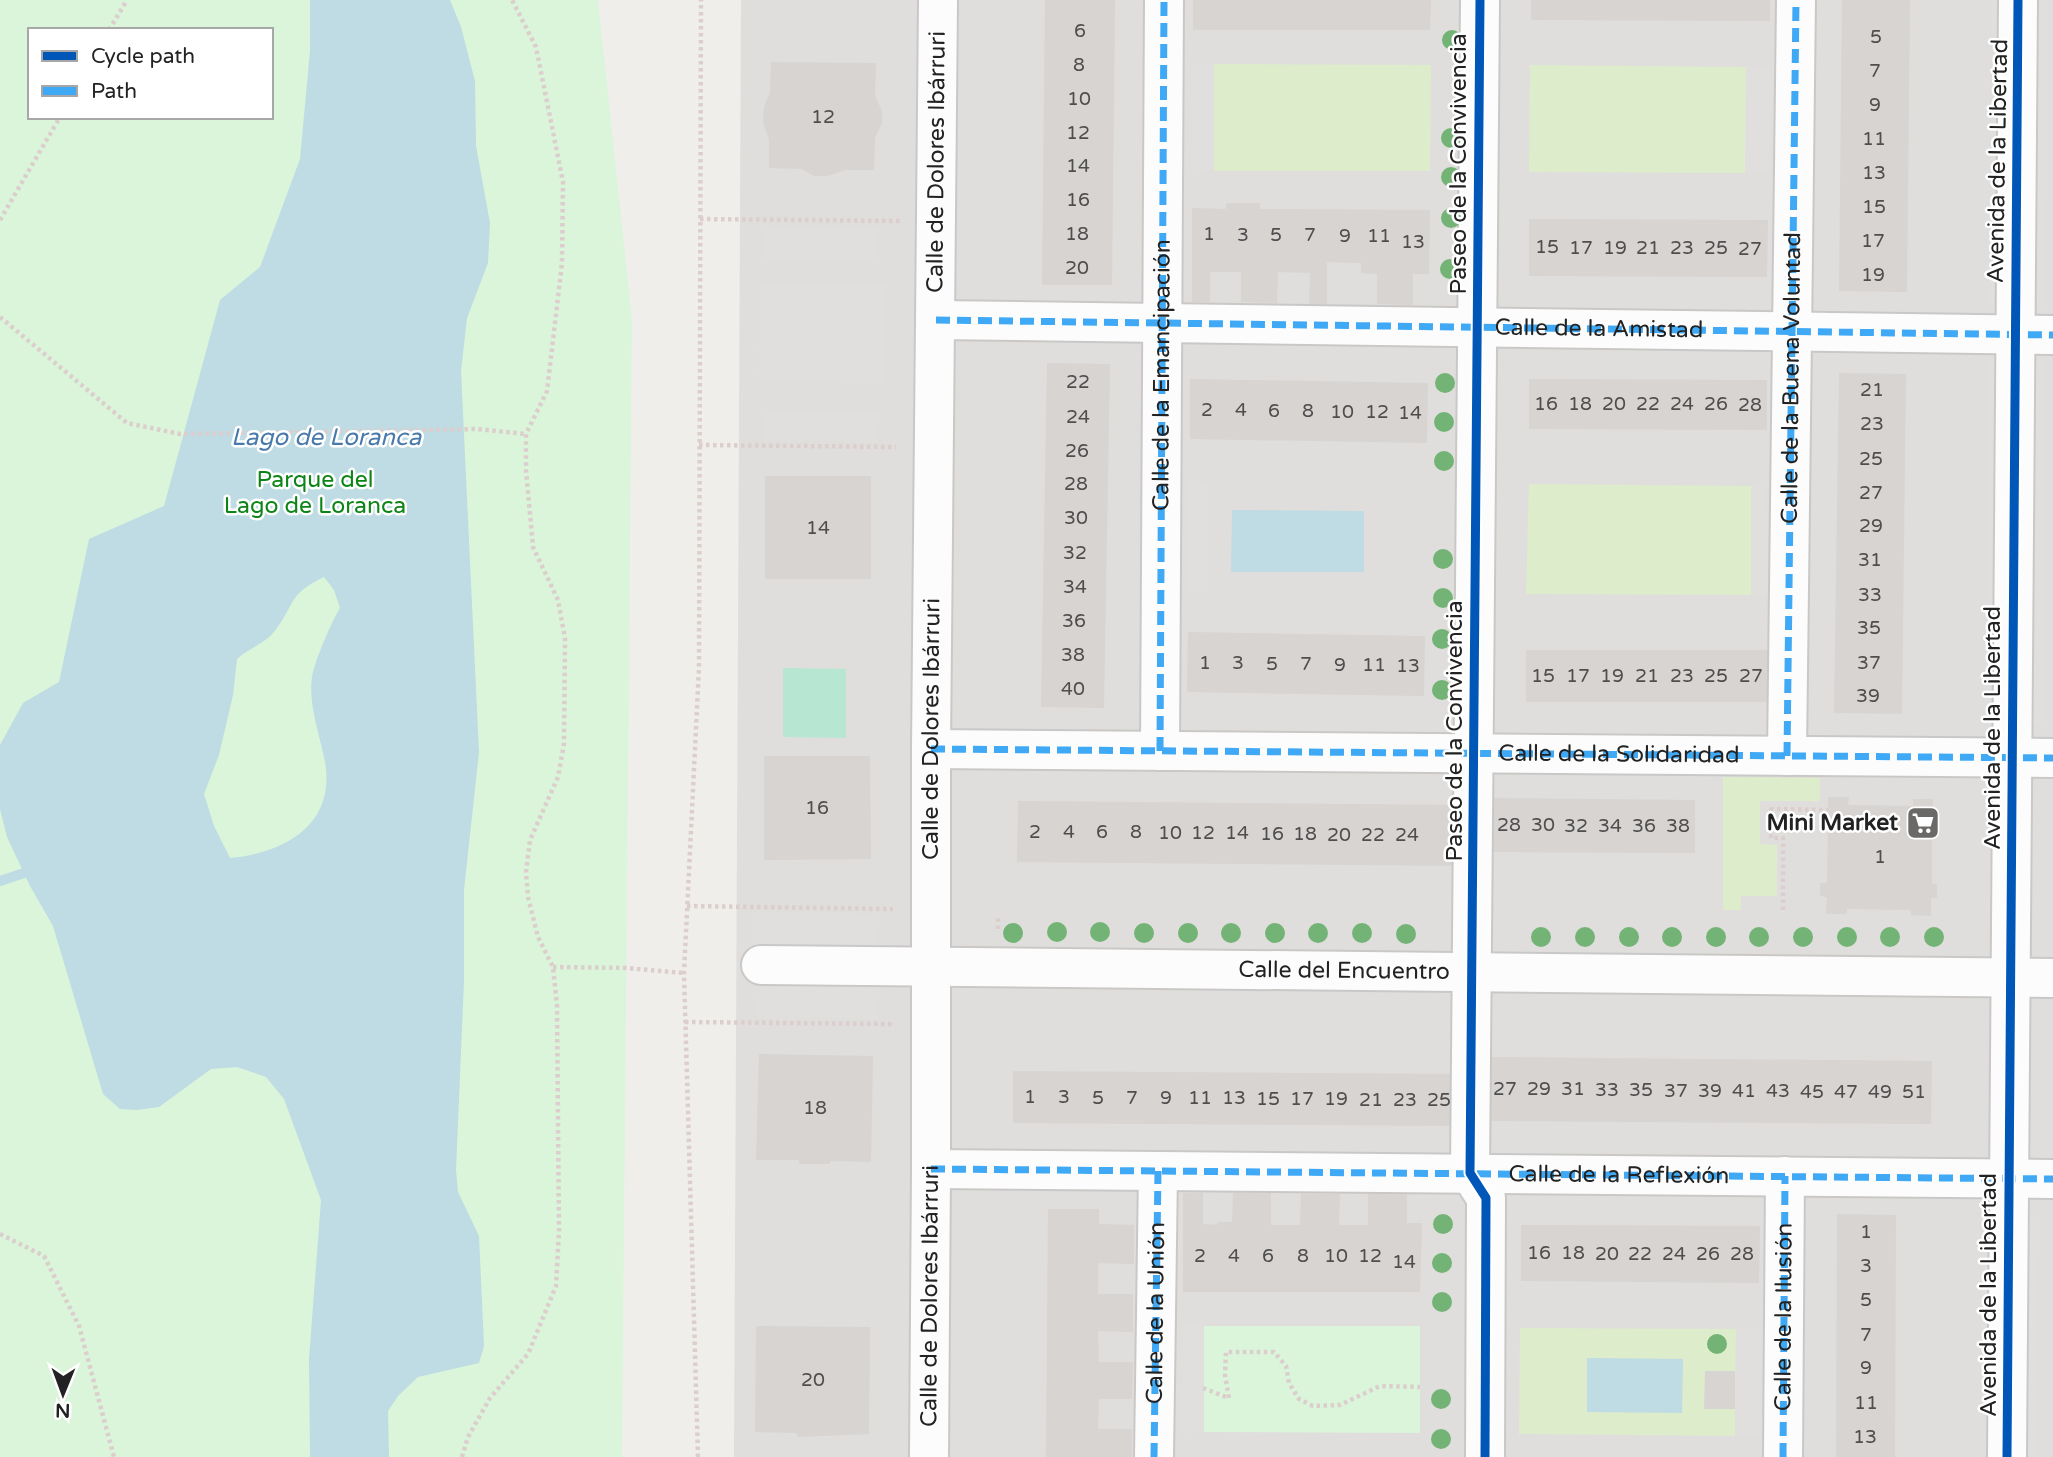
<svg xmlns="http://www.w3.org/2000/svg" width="2053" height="1457" font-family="'Varela Round',sans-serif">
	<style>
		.residential { fill: #dfdedc }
		.grass { fill: #ddeccb }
		.park { fill: #daf5da; fill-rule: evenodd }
		.pitch { fill: #b7e6d2 }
		.parking { fill: #e0dfde }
		.water { fill: #bfdbe3; fill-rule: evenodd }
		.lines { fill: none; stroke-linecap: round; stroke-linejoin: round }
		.stream { stroke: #bfdbe3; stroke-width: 10 }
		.building { fill: #d7d4d2 }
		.minor-casing { stroke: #c9c8c7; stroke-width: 42 }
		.path { stroke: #dccecd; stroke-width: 4.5; stroke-dasharray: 3.5 3.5; stroke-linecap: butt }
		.minor { stroke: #fdfcfc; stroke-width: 38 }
		.quiet { stroke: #3fa9f5; stroke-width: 7; stroke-dasharray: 14 7; stroke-linecap: butt }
		.cycleway-casing { stroke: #fff; stroke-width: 13 }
		.cycleway { stroke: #0057b8; stroke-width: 9 }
		.tree { fill: #73b476 }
		.labels { text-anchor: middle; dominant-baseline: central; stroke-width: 5; stroke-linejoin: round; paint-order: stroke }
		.number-label { font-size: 19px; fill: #4f4e4e }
		.street-label { font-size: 23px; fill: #222; stroke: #fff }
		.park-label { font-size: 23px; fill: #0c8416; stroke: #fff }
		.poi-label { font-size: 23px; font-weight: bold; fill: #222; stroke: #fff; text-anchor: end }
		.water-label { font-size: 24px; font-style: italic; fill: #4a7aab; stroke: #fff }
	</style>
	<rect width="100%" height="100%" fill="#f0eeeb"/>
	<path class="residential" d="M741,0H2053V1457H734Z"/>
	<path class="grass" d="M1214,64L1431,65L1430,171H1214Z
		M1530,65L1746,67L1745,173L1529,172Z
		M1529,484L1751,486V595L1526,594Z
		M1723,777L1820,778V801H1760V844L1777,845V896H1741V910H1723Z
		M1520,1328L1736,1329L1735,1436L1519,1434Z"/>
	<path class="park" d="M0,0H598L632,320L622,1457H0ZM30,30H271V117H30Z
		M1204,1326H1420V1433L1204,1432Z"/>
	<path class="pitch" d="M783,668L846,669V738L783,737Z"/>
	<path class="parking" d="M1992,0H2002L1999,305H1989Z
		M2037,0H2048L2046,306L2035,305Z
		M1193,64H1214V171L1193,170Z
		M1746,67H1770L1769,174L1745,173Z
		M766,228L878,229V259L765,258Z
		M760,284L886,285L885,383L759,381Z
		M1988,359H1999L1996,724H1986Z
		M2034,359L2045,360L2042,724H2032Z
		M766,410L879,411L878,442L766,440Z
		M1189,481L1208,482L1207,591H1188Z
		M1766,485L1769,595H1751V486Z
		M759,913L879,914L878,952L759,950Z
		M759,980L879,981L878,1019L758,1018Z
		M1982,1215H1992L1990,1457H1980Z
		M2028,1216H2039L2037,1457H2026Z
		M1183,1326H1204V1432L1182,1433Z
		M1736,1329H1759V1436H1735Z"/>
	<path class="water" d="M310,0H450L461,27L475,81L476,146L490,223L488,263L467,318L461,371L479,752L464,890V981L456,1170L458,1192L479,1236L484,1346L479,1363L418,1377L398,1396L388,1411L389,1457H310L309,1359L321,1200L284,1099L266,1077L237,1067L211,1069L159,1107L137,1110L120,1109L103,1094L53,926L30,886L7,837L0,809V745L23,703L59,682L89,539L164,506L220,300L260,267L300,159L310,51ZM324,577L334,590L340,608C331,623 315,660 312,677C308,705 320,735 325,762C336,825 284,853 230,858L214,826L204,794L219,755L233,695L237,659C247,650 266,642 273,633C296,605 286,595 324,577Z
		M1232,510L1364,511V572H1231Z
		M1587,1358L1683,1359L1682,1413L1587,1412Z"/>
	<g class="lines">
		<path class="stream" d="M0,881L24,873"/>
	</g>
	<path class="building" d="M1045,0H1115L1112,285H1042Z
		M1193,0H1431L1430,30H1193Z
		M1531,0H1770V21L1531,20Z
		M1842,0H1910L1907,292L1839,291Z
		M771,62L876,63L875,96L882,111V123L875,138L874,170H845L827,176H814L802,169L769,168V139L763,123L764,107L770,92Z
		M1226,203H1260V209L1430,210L1429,274H1413V305L1377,304V274L1361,273V263L1327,262V304H1309L1310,273L1278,272L1277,303L1241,302V272H1210V302H1192V208L1226,209Z
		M1529,219L1768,220L1767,277L1529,276Z
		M1047,363L1110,364L1104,708L1041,707Z
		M1839,373L1906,374L1902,714L1834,713Z
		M1190,379L1428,383L1427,443L1190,439Z
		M1529,379L1767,380V430L1529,429Z
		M765,476H871V579H765Z
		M1188,632L1425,636L1424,696L1187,692Z
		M1526,650H1768V702H1526Z
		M764,756H870L871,859L764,860Z
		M1828,797H1849L1848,805L1913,806V799H1933V817H1938V830H1932V884H1937V898H1931V916L1911,915V910L1847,909V914H1826L1827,897L1820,896V883H1827L1828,831L1821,830L1822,816H1828Z
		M1492,798L1695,800V853L1492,852Z
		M1018,801L1458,805L1457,866L1017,862Z
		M759,1054L873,1056L871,1162L830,1161V1164H799V1160H756Z
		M1489,1057L1932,1061L1931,1124L1488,1121Z
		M1013,1071L1456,1074L1455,1126L1013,1123Z
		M1183,1193H1203V1224L1217,1225V1222H1232L1233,1193H1271V1225H1300L1301,1194H1340L1339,1225H1368V1194H1407V1223H1422L1420,1292H1183Z
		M1048,1209H1099V1224L1134,1225V1264L1098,1263V1294H1133V1332L1098,1331L1099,1362H1133L1132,1399H1099L1098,1429H1132V1457H1046Z
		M1837,1214L1896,1215L1895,1457H1836Z
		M1521,1225L1760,1226L1759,1283L1521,1281Z
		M756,1326L870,1327L869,1434L797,1437V1433L755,1432Z
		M1705,1371H1735V1409H1704Z"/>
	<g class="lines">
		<defs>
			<g id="minor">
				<path d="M1480,0L1470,1173L1486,1198L1485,1457"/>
				<path id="s1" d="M936,320L2053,335"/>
				<path d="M931,749L2053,758"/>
				<path id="s2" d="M1160,751L1164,0"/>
				<path id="s3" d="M1787,756L1796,0"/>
				<path id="s4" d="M761,965L2053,978"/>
				<path id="s5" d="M931,1169L2053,1179"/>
				<path id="s6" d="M929,1457L931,1169V749L938,0"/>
				<path id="s7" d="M1154,1457L1158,1171"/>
				<path id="s8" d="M1783,1457L1785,1176"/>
				<path d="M2007,1457L2018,0"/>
			</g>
		</defs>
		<use href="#minor" class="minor-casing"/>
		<path class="path" d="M109,30L127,0
			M700,219L901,221
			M0,220L60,117
			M0,317L127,423L180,434L477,429L526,434
			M699,445L896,447
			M687,906L893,909
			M1783,910V838H1771V809L1828,810
			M998,929V915
			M553,967L626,968L684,973
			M685,1022L894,1024
			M0,1234L44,1256L79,1326L114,1457
			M1203,1388L1229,1398L1225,1375L1226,1352H1274L1286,1366L1289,1383L1299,1399L1313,1406L1340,1405L1380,1386L1420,1387
			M462,1457L468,1437L490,1398L528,1354L556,1286L559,1231L557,1006L553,967L538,937L528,897L526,872L530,840L558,777L564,744L565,638L558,600L533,547L526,470V434L547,391L562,263L563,182L536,47L512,0
			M698,1457L684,973L699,667L701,0"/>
		<use href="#minor" class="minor"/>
		<g class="quiet">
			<path d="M936,320L2053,335"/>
			<path id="s9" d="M931,749L2053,758"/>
			<path d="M1160,751L1164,0"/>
			<path d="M1787,756L1796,0"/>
			<path d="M931,1169L2053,1179"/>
			<path d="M1154,1457L1158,1171"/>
			<path d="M1783,1457L1785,1176"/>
		</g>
		<defs>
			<path id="cycleway" d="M1480,0L1470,1173L1486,1198L1485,1457
				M2007,1457L2018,0"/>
		</defs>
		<use href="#cycleway" class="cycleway-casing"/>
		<use href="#cycleway" class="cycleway"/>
	</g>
	<g class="tree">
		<circle cx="1452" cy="40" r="10"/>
		<circle cx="1451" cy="138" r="10"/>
		<circle cx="1451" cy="177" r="10"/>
		<circle cx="1451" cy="218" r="10"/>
		<circle cx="1450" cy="269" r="10"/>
		<circle cx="1445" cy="383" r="10"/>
		<circle cx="1444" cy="422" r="10"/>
		<circle cx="1444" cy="461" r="10"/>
		<circle cx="1443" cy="559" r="10"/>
		<circle cx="1443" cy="598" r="10"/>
		<circle cx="1442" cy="639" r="10"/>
		<circle cx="1442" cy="690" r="10"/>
		<circle cx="1057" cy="932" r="10"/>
		<circle cx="1100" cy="932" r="10"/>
		<circle cx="1013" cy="933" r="10"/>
		<circle cx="1144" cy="933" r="10"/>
		<circle cx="1188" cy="933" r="10"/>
		<circle cx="1231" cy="933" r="10"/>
		<circle cx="1275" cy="933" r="10"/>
		<circle cx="1318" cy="933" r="10"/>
		<circle cx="1362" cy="933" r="10"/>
		<circle cx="1406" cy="934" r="10"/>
		<circle cx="1541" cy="937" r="10"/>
		<circle cx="1585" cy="937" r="10"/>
		<circle cx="1629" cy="937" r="10"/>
		<circle cx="1672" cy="937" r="10"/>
		<circle cx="1716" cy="937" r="10"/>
		<circle cx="1759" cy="937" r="10"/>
		<circle cx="1803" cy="937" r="10"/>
		<circle cx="1847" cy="937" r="10"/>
		<circle cx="1890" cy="937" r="10"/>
		<circle cx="1934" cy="937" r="10"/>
		<circle cx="1443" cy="1224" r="10"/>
		<circle cx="1442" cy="1263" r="10"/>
		<circle cx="1442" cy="1302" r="10"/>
		<circle cx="1717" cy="1344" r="10"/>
		<circle cx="1441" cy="1399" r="10"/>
		<circle cx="1441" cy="1439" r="10"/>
	</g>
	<defs>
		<symbol id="supermarket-square" viewBox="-11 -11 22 22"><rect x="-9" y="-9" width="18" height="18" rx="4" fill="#6a6968" stroke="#fff"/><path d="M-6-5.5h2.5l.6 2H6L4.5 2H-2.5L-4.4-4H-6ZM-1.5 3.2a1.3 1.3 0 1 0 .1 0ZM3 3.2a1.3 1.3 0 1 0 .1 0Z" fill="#fff"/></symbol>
	</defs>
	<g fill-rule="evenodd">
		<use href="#supermarket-square" x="1904" y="804" width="38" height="38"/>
	</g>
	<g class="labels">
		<g class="number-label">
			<text x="1080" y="31">6</text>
			<text x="1876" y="37">5</text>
			<text x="1079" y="65">8</text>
			<text x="1875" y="71">7</text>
			<text x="1079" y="99">10</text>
			<text x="1875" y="105">9</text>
			<text x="823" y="117">12</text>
			<text x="1078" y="133">12</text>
			<text x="1874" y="139">11</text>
			<text x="1078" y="166">14</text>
			<text x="1874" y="173">13</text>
			<text x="1078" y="200">16</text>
			<text x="1874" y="207">15</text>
			<text x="1077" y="234">18</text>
			<text x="1209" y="234">1</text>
			<text x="1243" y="235">3</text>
			<text x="1276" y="235">5</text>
			<text x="1310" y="235">7</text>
			<text x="1345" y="236">9</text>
			<text x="1379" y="236">11</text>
			<text x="1873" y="241">17</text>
			<text x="1413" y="242">13</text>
			<text x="1547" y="247">15</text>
			<text x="1581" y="248">17</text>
			<text x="1615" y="248">19</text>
			<text x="1648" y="248">21</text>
			<text x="1682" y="248">23</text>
			<text x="1716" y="248">25</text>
			<text x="1750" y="249">27</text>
			<text x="1077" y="268">20</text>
			<text x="1873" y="275">19</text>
			<text x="1078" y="382">22</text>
			<text x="1872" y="390">21</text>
			<text x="1546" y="404">16</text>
			<text x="1580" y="404">18</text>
			<text x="1614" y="404">20</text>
			<text x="1648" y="404">22</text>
			<text x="1682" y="404">24</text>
			<text x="1716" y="404">26</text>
			<text x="1750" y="405">28</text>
			<text x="1207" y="410">2</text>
			<text x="1241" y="410">4</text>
			<text x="1274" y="411">6</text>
			<text x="1308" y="411">8</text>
			<text x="1342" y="412">10</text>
			<text x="1377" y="412">12</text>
			<text x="1410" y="413">14</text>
			<text x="1078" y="417">24</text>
			<text x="1872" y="424">23</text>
			<text x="1077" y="451">26</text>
			<text x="1871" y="459">25</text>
			<text x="1076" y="484">28</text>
			<text x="1871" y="493">27</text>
			<text x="1076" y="518">30</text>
			<text x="1871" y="526">29</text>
			<text x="818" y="528">14</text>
			<text x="1075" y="553">32</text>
			<text x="1870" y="560">31</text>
			<text x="1075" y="587">34</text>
			<text x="1870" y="595">33</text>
			<text x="1074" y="621">36</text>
			<text x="1869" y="628">35</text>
			<text x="1073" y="655">38</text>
			<text x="1205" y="663">1</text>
			<text x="1238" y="663">3</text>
			<text x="1869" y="663">37</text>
			<text x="1272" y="664">5</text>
			<text x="1306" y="664">7</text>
			<text x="1340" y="665">9</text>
			<text x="1374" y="665">11</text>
			<text x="1408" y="666">13</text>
			<text x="1543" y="676">15</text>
			<text x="1578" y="676">17</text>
			<text x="1612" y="676">19</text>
			<text x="1647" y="676">21</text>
			<text x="1682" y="676">23</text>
			<text x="1716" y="676">25</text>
			<text x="1751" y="676">27</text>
			<text x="1073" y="689">40</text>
			<text x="1868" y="696">39</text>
			<text x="817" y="808">16</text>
			<text x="1509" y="825">28</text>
			<text x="1543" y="825">30</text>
			<text x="1576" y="826">32</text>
			<text x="1610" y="826">34</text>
			<text x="1644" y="826">36</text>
			<text x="1678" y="826">38</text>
			<text x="1035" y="832">2</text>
			<text x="1069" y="832">4</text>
			<text x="1102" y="832">6</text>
			<text x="1136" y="832">8</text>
			<text x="1170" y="833">10</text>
			<text x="1203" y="833">12</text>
			<text x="1237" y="833">14</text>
			<text x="1272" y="834">16</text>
			<text x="1305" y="834">18</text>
			<text x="1339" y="835">20</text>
			<text x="1373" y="835">22</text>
			<text x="1407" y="835">24</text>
			<text x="1880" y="857">1</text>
			<text x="1505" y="1089">27</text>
			<text x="1539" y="1089">29</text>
			<text x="1573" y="1089">31</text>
			<text x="1607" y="1090">33</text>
			<text x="1641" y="1090">35</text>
			<text x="1676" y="1091">37</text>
			<text x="1710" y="1091">39</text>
			<text x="1744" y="1091">41</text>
			<text x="1778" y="1091">43</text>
			<text x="1812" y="1092">45</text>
			<text x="1846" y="1092">47</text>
			<text x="1880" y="1092">49</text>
			<text x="1914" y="1092">51</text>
			<text x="1030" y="1097">1</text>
			<text x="1064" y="1097">3</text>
			<text x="1098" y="1098">5</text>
			<text x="1132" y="1098">7</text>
			<text x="1166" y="1098">9</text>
			<text x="1200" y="1098">11</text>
			<text x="1234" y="1098">13</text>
			<text x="1268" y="1099">15</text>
			<text x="1302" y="1099">17</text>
			<text x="1336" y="1099">19</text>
			<text x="1371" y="1100">21</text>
			<text x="1405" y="1100">23</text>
			<text x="1439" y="1100">25</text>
			<text x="815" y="1108">18</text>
			<text x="1866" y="1232">1</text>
			<text x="1539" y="1253">16</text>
			<text x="1573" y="1253">18</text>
			<text x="1607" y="1254">20</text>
			<text x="1640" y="1254">22</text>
			<text x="1674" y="1254">24</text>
			<text x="1708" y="1254">26</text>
			<text x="1742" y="1254">28</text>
			<text x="1200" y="1256">2</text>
			<text x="1234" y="1256">4</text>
			<text x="1268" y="1256">6</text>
			<text x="1303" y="1256">8</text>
			<text x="1336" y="1256">10</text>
			<text x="1370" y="1256">12</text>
			<text x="1404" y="1262">14</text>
			<text x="1866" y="1266">3</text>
			<text x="1866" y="1300">5</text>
			<text x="1866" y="1335">7</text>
			<text x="1866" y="1368">9</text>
			<text x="813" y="1380">20</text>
			<text x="1866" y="1403">11</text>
			<text x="1865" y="1437">13</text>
		</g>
		<g class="street-label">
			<text transform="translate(1998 161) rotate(-89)">Avenida de la Libertad</text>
			<text stroke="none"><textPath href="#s6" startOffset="1295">Calle de Dolores Ibárruri</textPath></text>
			<text transform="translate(1459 164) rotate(-90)">Paseo de la Convivencia</text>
			<text stroke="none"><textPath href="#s1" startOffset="663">Calle de la Amistad</textPath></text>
			<text stroke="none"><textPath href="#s2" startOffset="376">Calle de la Emancipación</textPath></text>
			<text stroke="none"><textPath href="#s3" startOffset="378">Calle de la Buena Voluntad</textPath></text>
			<text stroke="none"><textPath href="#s6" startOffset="728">Calle de Dolores Ibárruri</textPath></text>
			<text transform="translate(1993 728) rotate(-90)">Avenida de la Libertad</text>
			<text transform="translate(1455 731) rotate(-90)">Paseo de la Convivencia</text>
			<text stroke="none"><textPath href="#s9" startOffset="688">Calle de la Solidaridad</textPath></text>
			<text stroke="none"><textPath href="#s4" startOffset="583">Calle del Encuentro</textPath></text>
			<text stroke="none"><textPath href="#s5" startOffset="688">Calle de la Reflexión</textPath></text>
			<text stroke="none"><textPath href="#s6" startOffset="161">Calle de Dolores Ibárruri</textPath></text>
			<text transform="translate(1989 1295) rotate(-90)">Avenida de la Libertad</text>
			<text stroke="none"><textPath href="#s7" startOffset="144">Calle de la Unión</textPath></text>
			<text stroke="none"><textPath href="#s8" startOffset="140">Calle de la Ilusión</textPath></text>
		</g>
		<g class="park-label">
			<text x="315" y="480">Parque del<tspan x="315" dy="26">Lago de Loranca</tspan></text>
		</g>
		<g class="poi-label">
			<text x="1898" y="823">Mini Market</text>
		</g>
		<g class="water-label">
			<text x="326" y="437">Lago de Loranca</text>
		</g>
	</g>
	<rect x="28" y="28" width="245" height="91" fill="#ffffff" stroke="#a7a7a7" stroke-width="2"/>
	<rect x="42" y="51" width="35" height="10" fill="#0057b8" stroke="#a7a7a7" stroke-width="2"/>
	<text x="91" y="63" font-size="21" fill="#222222">Cycle path</text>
	<rect x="42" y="86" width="35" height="10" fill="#3fa9f5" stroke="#a7a7a7" stroke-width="2"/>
	<text x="91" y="98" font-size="21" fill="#222222">Path</text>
	<g transform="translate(63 1394) rotate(181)" stroke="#ffffff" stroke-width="5" paint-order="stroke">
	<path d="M0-5L12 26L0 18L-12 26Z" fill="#222222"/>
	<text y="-10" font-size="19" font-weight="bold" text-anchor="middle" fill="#222222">N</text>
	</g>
</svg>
